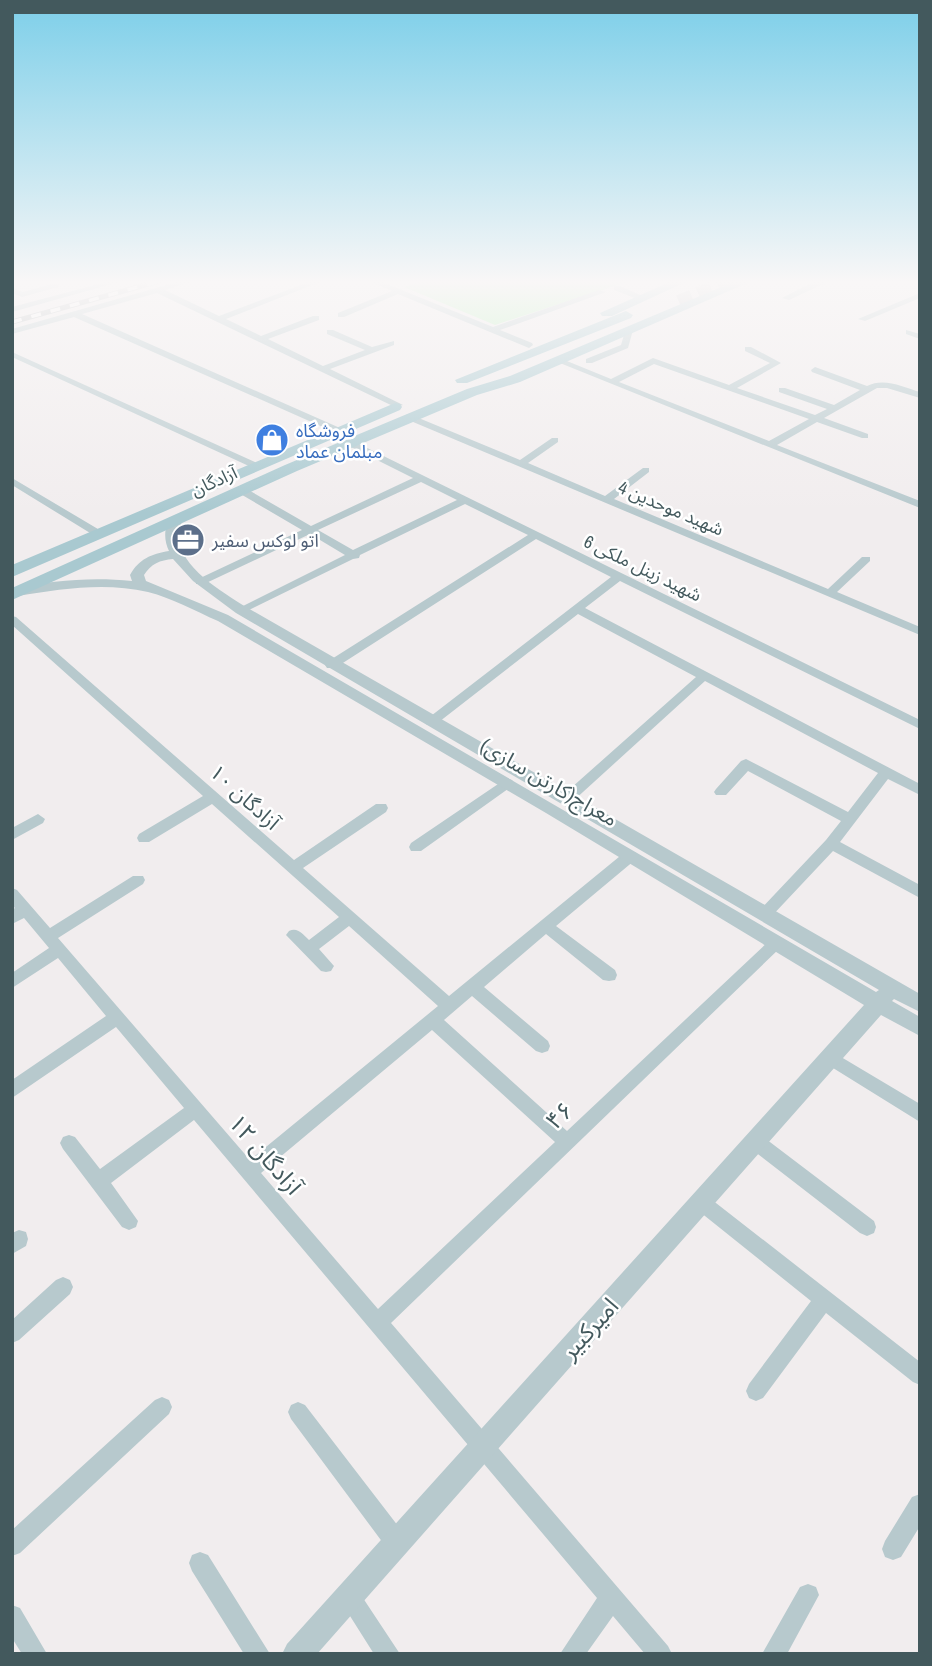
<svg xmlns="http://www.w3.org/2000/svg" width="932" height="1666" font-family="'Archivo Narrow','Noto Sans Arabic',sans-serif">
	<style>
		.green { fill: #b6f4ba }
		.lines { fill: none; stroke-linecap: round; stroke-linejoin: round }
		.primary-tunnel { stroke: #c6c8ca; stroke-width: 14; stroke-dasharray: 14 7; stroke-linecap: butt }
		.minor { fill: #b7c9cd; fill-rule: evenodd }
		.tertiary { fill: #b7c9cd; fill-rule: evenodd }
		.primary { fill: #a9c9d0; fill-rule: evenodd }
		.rail-casing { stroke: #afb6b9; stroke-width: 5 }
		.rail { stroke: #fff; stroke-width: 3.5; stroke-dasharray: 10; stroke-linecap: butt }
		.labels { text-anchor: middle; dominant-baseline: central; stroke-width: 5; stroke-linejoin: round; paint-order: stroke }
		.far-shop-label { font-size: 18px; fill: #366cbe; stroke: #fff; text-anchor: start }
		.far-street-label { font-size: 18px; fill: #43595d; stroke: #fff }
		.far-service-label { font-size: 18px; fill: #4e5e75; stroke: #fff; text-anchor: start }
		.street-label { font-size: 21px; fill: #43595d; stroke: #fff }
		.near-street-label { font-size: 24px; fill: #43595d; stroke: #fff }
	</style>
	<rect width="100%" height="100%" fill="#f1edee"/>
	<path class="green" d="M425,280H633L495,325L404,287Z"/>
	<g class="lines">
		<path class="primary-tunnel" d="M679,302L730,280"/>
		<path class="minor" d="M114,280H126L12,312V307Z
			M184,280H196L165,290L219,316L314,280H325L226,319L261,336L313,316H319V320L268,339L323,366L365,350L327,334V330H333L372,347L394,341V345L330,369L403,405L395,407L157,293L82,314L340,428V432H334L74,317L12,334V329Z
			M367,280H377L493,327L599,290L606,292L500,330L532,343L533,345L529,348L398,294L344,317H338V313L392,291Z
			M817,280H825V283L789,300L782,298Z
			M55,283L59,285L58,287L22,297L12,293V288L23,292Z
			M614,286H620L647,298L640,300L614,290Z
			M920,293V298L865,321L858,319Z
			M626,328L633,330L628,348L592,363H586V359L621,345Z
			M906,330L920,334V339L906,334Z
			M745,347H751L781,363L737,388L815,415L827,409L779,392V388H785L834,405L860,390L812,372L811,370L815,367L867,386C884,377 903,387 920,392V398L887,388H877L824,418L868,434V438H862L817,422L777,445L920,501V508L555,361L562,359L611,379L653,358L729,385L770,363L745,351ZM654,364L809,419L769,441L619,382Z
			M12,352L257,463L259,465L251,467L12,357Z
			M409,414L520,460L552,438H558V442L528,463L605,496L643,468H649V472L614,499L828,589L862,557H870V561L837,592L920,627V635L406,419V415Z
			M347,441H353L920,720V729L620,581L585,608L920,784V795L888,779L840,842L920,885V898L833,851L769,919H759L757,915L759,911L826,840L841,821L748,771L726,795H716L714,792L716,789L741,761L746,759L848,812L878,773L705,681L572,802H562L560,799L562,796L696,677L578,614L435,725H427L425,722L427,719L611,577L536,539L335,668H327L325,665L327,662L528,535L465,504L360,555L359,558L353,559L245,612L241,613L235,610L345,555L310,534L204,584H196V580L302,530L237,492V488H245L311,526L413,478L347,445ZM421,482L457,500L353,550L318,530Z
			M12,478L103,532L104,534L103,536H95L12,485Z
			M12,616L16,617L294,860L376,804H386L388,808L386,812L303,868L449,996L625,852H635L637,856L635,860L556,926L615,970L617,975L615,980L609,981L603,980L546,934L484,987L548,1041L550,1046L548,1051L542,1053L536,1051L472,996L444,1020L567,1131L770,940L775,938L780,940L783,944L780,948L391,1323L668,1646L672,1654H645L613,1616L586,1654H560L597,1598L194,1120L111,1183L138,1221L136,1227L129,1230L122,1227L63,1149L60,1143L63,1137L69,1135L75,1137L100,1169L184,1108L116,1027L12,1098V1080L106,1016L58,958L12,988V973L49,948L24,918L12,924V910L15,908L12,905V888L17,890L50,928L133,876H143L145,880L143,884L58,938L250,1160L438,1006L349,926L319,949L334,966L331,971L326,972L321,971L286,935L289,931C298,927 302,934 309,940L339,917L212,804L149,842H139L137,838L139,834L203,796L12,625ZM432,1030L555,1142L378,1309L261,1173Z
			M507,778L512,780L514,783L512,786L421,851H411L409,847L411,843Z
			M38,814L45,819L43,823L12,840V828Z
			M831,1051L920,1104V1122L825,1063L823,1058L825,1053Z
			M756,1134L762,1136L874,1221L876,1227L874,1233L867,1236L860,1233L750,1148L747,1142L750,1136Z
			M701,1193L707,1196L920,1362V1385L913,1382L826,1313L763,1398L756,1401L749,1398L746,1391L749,1384L811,1301L695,1208L692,1202L695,1196Z
			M19,1230L26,1232L28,1239L26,1246L12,1254V1233Z
			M63,1277L70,1280L73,1287L70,1294L19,1340L12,1343V1320L56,1280Z
			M162,1397L169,1400L172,1407L169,1414L20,1553L12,1556V1530L155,1400Z
			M298,1402L305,1405L405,1535L408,1543L405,1551L397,1554L389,1551L291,1419L288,1412L291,1405Z
			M920,1494V1526L901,1557L893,1560L885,1557L882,1549L885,1541L912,1497Z
			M200,1552L208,1555L270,1654H244L192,1571L189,1563L192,1555Z
			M808,1584L816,1587L819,1595L787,1654H762L800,1587Z
			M349,1586L357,1589L400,1654H374L338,1597L341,1589Z
			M12,1605L20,1608L47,1654H22L12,1638Z"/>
		<path class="tertiary" d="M177,515L183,519C165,560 217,588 246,607L920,994V1012L894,999L892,1001L920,1017V1036L881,1015L317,1654H282L287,1644L864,1005L546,813L218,621C195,611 172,598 148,592C105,582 60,589 18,596L12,594L13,589C52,580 93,577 132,581L130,575C139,559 151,554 169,551C163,539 163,521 177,515ZM173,559L193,581L236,613L879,990L876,992L228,615L146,581L144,575C151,564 160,560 173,559Z"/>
		<path class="primary" d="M674,280H690L612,316H602L600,313Z
			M738,280H754L520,382L477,395L297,471L12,600V588L285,465L467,389L510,376Z
			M626,311L633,315L631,318L467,383H457L455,380Z
			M395,403L400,404L402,407L400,410L12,577V565Z"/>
		<defs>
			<path id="rail" d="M12,322L163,280"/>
		</defs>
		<use href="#rail" class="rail-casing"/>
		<use href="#rail" class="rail"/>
	</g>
	<linearGradient id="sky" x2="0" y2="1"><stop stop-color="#7dcfe9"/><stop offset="0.55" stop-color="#f9f7f7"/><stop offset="1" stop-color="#f9f7f7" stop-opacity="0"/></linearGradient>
	<rect width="932" height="513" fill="url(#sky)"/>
	<defs>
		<symbol id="shop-disc" viewBox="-11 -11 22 22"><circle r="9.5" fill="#3f7fe0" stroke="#fff"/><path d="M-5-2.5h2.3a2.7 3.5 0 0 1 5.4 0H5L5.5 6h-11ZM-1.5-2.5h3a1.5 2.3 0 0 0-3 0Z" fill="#fff"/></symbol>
		<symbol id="office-disc" viewBox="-11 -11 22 22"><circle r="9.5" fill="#5c6f8a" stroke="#fff"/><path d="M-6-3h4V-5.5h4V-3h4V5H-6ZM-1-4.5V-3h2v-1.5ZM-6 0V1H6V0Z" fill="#fff"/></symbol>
	</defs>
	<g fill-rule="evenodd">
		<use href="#shop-disc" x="253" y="421" width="38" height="38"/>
		<use href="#office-disc" x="169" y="521" width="38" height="38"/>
	</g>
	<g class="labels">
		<g class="far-shop-label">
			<text x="296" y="430">فروشگاه<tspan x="296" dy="21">مبلمان عماد</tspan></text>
		</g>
		<g class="far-street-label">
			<text transform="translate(214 481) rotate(-24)">آزادگان</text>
			<text transform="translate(671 508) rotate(23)">4 شهید موحدین</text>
			<text transform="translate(643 568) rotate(26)">6 شهید زینل ملکی</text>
		</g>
		<g class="far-service-label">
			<text x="212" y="540">اتو لوکس سفیر</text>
		</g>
		<g class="street-label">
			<text transform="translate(549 782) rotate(30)">معراج(کارتن سازی)</text>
			<text transform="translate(245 797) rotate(42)">۱۰ آزادگان</text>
		</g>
		<g class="near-street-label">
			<text transform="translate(559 1115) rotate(-44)">۴۶</text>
			<text transform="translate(266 1154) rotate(49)">۱۲ آزادگان</text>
			<text transform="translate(589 1328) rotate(-48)">امیرکبیر</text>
		</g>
	</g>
	<rect width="932" height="1666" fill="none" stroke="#43595d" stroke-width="28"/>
</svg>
